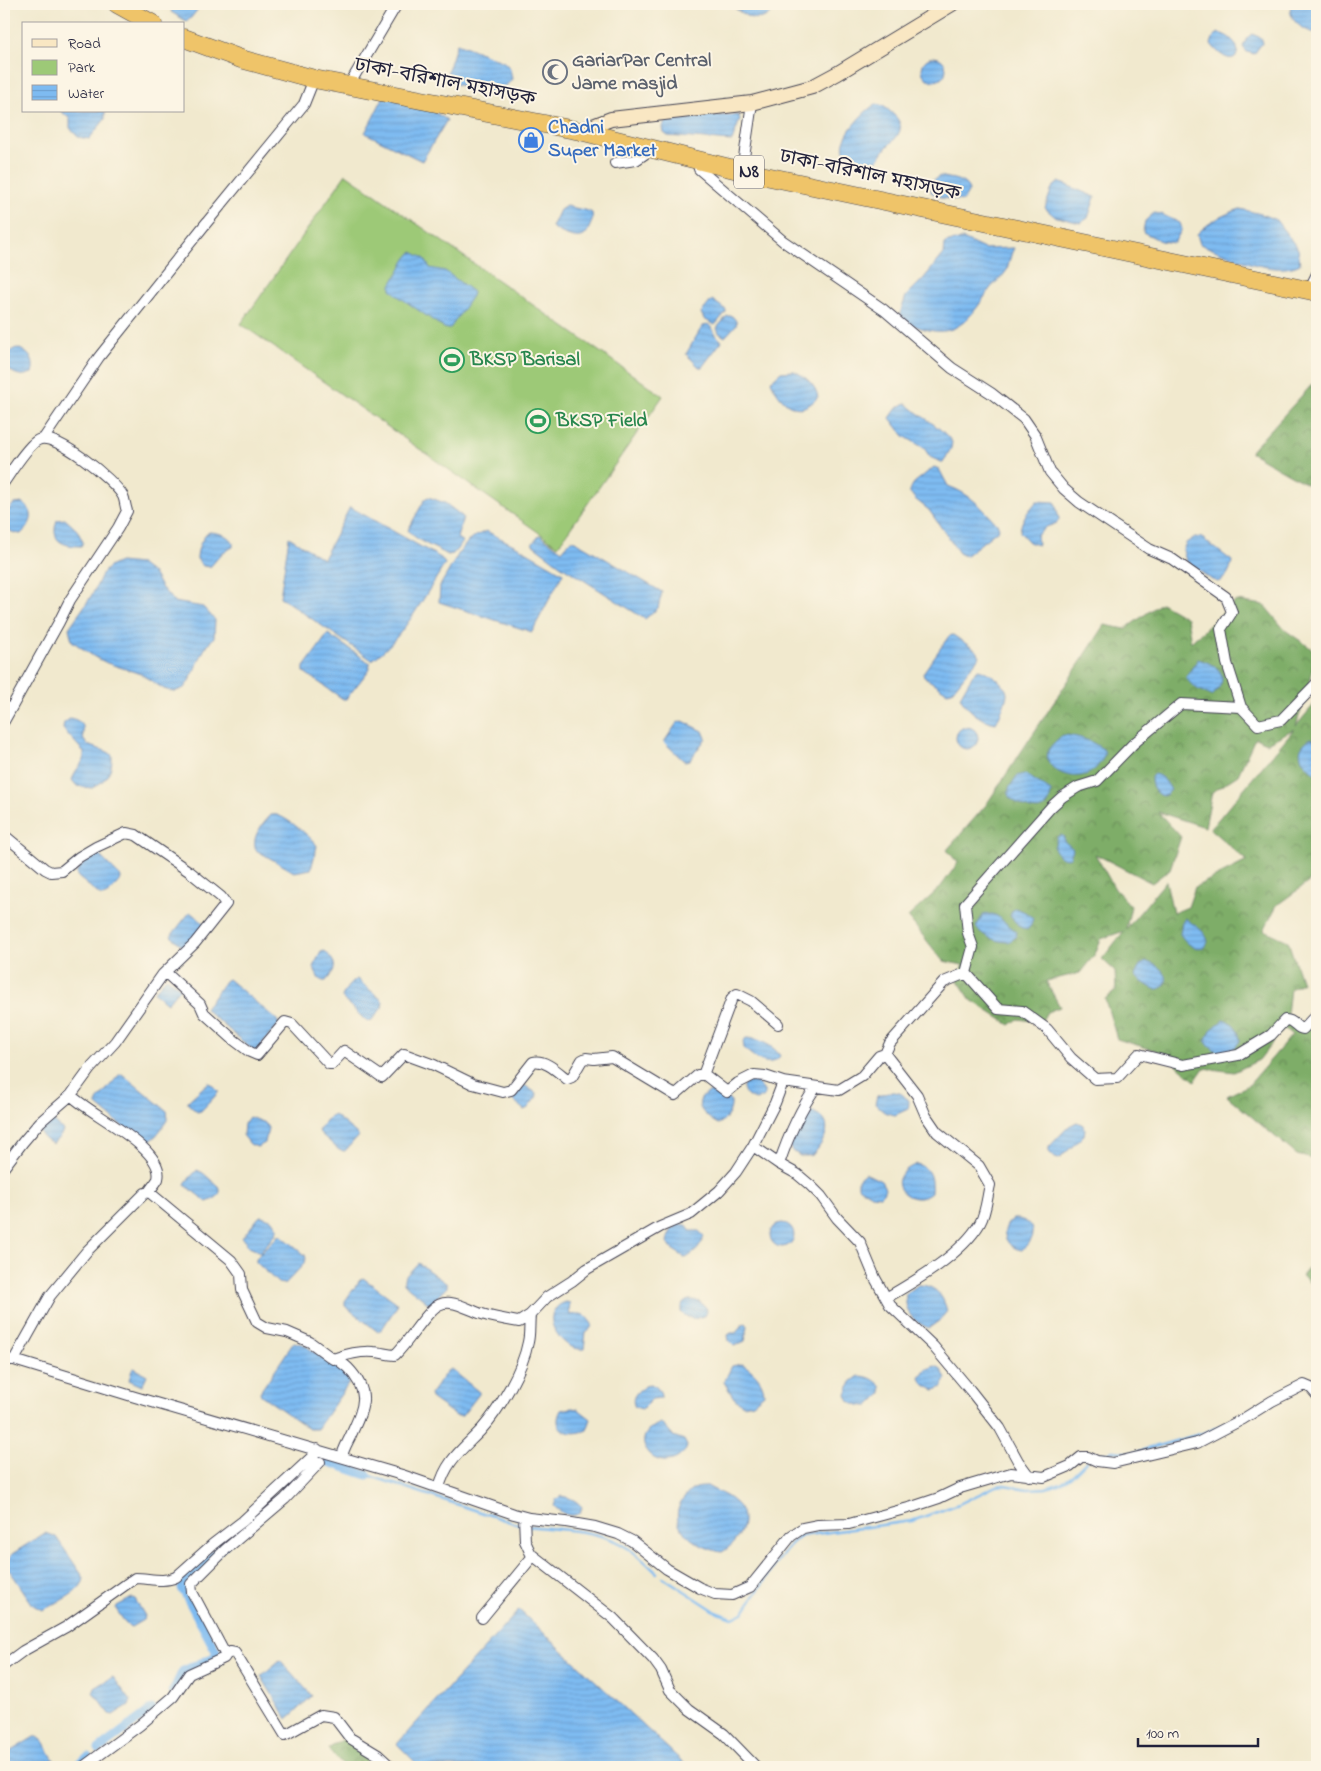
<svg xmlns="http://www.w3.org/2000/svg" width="1321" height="1771" font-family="'Indie Flower','Noto Sans Bengali',sans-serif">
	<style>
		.forest { fill: url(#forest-crowns); stroke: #506852; fill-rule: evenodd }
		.green { fill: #9dc977; stroke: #607659 }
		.water { fill: url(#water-rules); stroke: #506e96 }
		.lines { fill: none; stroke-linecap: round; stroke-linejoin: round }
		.stream { stroke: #7ebbf1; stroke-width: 2.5 }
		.canal { stroke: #7ebbf1; stroke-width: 9 }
		.street-casing { stroke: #414051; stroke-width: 12 }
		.secondary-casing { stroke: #414051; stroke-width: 16 }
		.highway-casing { stroke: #414051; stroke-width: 19 }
		.street { stroke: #fff; stroke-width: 10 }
		.secondary { stroke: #f9e7c3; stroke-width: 14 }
		.highway { stroke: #efc469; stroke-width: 18 }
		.labels { text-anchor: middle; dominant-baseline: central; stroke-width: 4; stroke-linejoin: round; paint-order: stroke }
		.shield { fill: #fcf5e5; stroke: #63616e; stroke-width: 1 }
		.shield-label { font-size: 19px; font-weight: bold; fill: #22223b }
		.worship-label { font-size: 20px; font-weight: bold; fill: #5b616d; stroke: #fcf5e5; text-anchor: start }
		.street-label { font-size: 20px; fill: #22223b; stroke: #fcf5e5 }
		.shop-label { font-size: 20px; font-weight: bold; fill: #366cbe; stroke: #fcf5e5; text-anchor: start }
		.leisure-label { font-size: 20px; font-weight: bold; fill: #27864d; stroke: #fcf5e5; text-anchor: start }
	</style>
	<defs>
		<pattern id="forest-crowns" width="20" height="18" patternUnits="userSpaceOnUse" patternTransform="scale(1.25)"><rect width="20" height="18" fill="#7ead68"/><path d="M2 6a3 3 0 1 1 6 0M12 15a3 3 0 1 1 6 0" fill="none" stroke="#678c57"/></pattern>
		<pattern id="water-rules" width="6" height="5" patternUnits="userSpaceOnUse" patternTransform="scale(1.25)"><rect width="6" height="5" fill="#7ebbf1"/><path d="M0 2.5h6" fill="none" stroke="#6da0d0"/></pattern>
	</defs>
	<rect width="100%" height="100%" fill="#fcf5e5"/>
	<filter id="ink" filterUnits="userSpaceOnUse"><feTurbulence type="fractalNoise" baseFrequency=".02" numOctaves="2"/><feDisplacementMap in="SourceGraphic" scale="10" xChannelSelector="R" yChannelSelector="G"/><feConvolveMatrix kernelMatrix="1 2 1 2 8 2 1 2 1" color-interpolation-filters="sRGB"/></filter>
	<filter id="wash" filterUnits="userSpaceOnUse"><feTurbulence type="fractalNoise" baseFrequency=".0096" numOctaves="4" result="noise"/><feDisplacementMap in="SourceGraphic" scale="20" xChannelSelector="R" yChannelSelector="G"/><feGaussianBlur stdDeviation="1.12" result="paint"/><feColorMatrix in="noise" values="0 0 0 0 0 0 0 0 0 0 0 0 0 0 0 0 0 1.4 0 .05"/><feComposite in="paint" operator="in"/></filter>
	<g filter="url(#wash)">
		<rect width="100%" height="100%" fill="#f1e9ce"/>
		<path class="forest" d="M1317,379V490L1250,452Z
			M1236,601L1264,605L1285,630L1315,651L1311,678L1296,726L1317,701V876L1277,905L1264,930L1288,941L1302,983L1290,989L1287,1014L1302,1024L1317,1013V1160L1297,1155L1227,1096L1249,1085L1292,1035L1284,1028L1259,1060L1234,1072L1204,1068L1195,1081L1164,1053L1117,1039L1105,999L1116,991L1115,971L1102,959L1124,931L1101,939L1095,954L1080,973L1046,981L1060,1007L1047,1012L1041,1022L1018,1019L1010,1025L971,1000L957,979L963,965L943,961L908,917L939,889L958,863L947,850L986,805L1105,625L1125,629L1161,603L1187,618L1191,642ZM1294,729L1210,829L1247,861L1195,887L1188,907L1173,913L1166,881L1126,929L1131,906L1115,889L1095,854L1152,883L1170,869L1181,837L1158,812L1205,827L1212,792L1238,775L1255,738L1267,743Z
			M1317,1257V1289L1302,1276Z
			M345,1738L375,1767H344L328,1749Z"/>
		<path class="green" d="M346,174L663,396L558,546L241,324Z"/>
		<path class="water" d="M174,4H202L190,19L186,21L171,12Z
			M730,4H784C761,23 753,24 730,4Z
			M1291,4H1317V33C1303,31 1287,20 1291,4Z
			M1219,33C1251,42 1237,78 1211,44L1214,36Z
			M1252,34L1261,38L1263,42L1254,54L1247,52L1243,47L1247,38Z
			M457,43L504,62L510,68L512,79C493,104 470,88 445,80Z
			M922 69a12 12 0 1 1 24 0a12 12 0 1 1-24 0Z
			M384,96L430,109L447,120L422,161L365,133Z
			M876,104C884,105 887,109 893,114C908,128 897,137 886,148C883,152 880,157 877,161C869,165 863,165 855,161C851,158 845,155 844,150C839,137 865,110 876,104Z
			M61,111H105V119L89,139L78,137L70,128V119Z
			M738,115L740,119L732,141L668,136L664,133L663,127L667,118Z
			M940,176C950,179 967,179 969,191L963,201L942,198L931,192L932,181Z
			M1059,182L1095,197L1088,218L1080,223L1054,216L1045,208L1052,188Z
			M566,206L588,211L592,213C593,219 592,222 589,228C587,232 586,236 581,237C574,239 557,232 552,227L560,210Z
			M1240,209L1261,214L1276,220L1298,249L1300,264C1274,278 1226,254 1200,244L1197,234C1210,221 1223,215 1240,209Z
			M1154,213L1161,214L1180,223L1182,229L1174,243L1161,241L1143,232L1145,221Z
			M963,239L984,249L1014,248C1010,255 1009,264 1007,270C1003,277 993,284 989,290C973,314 958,339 925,329C914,326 907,323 900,314L906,296L924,278L944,254L945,243Z
			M412,252L424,258L430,268L445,271L473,292L472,296L451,327L448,329L444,328L398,296L391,289V285L406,259Z
			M712,300L726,310V312L715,325L704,319L701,313Z
			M727,316H732L737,322L736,325L725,337L719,333L717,328Z
			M707,324L712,327L715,335L722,341L702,367H699L686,354L702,327Z
			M17,348C29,352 36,361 32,373C28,374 24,376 20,375C3,372 0,353 17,348Z
			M794,371C806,377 815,384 818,397C798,420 780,402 771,381L781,372Z
			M906,403C920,417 941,426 952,442L951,448L943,463L930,457L924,448L904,436L890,418L897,408Z
			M934,467L939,469L948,486C971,494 982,508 998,525L999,529L997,531L965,556L959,553L929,510L915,499L909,491L914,483Z
			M428,497L445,503L463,517L457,538L463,542L453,554L448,555C438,549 414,540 408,530L425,499Z
			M1037,501L1055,502L1059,519L1057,523L1046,527L1037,535L1038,545L1029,542L1020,532C1021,518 1029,511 1037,501Z
			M23,503C37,514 31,524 21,534C0,532 0,516 14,504Z
			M350,507L441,558L445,564C425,595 403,639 372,660L280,597L289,537L323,559Z
			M65,519L77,530L83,542L81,546C62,546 50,541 57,520Z
			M486,531L522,549L563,573L532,632L439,602L440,586L459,553L470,539Z
			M209,532C220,533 227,534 233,543V547L223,552L210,567L203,566L197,559C197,549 202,537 209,532Z
			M540,535L562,551L571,540L575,541L662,592L658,608L645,619L560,565L532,544Z
			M1195,537L1202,538L1232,561C1230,571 1227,578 1218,582L1212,580L1186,561L1183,550L1186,543Z
			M120,562L140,564L154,575L161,587L174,602L203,607L215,620L214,637L204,650L190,679L184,688L174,692L164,689L141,674L107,663L93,656L72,641L69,628C77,616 86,605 93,593C102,577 100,569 120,562Z
			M328,634L370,663L369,670L346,699H343L304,672V667Z
			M953,635L977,651L980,656L952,691L947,692L924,677L923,673L949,636Z
			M1198,659C1221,666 1231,677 1212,696C1202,692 1191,687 1186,677Z
			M978,669C987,670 1007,684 1007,694C1007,699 999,718 996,723C980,721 968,710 960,697L972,676Z
			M71,718C93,725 77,734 86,743C93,750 105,748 112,755C113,771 106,781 92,788L77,786L72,780L76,771L84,760V752L63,729L64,723Z
			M683,721L703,731L706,738L690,760L684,761L664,742L677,723Z
			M956 738a11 11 0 1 1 22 0a11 11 0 1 1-22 0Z
			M1063,735C1078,736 1091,740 1104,750C1105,756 1103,759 1099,764C1083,789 1038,771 1049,749C1052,744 1058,739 1063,735Z
			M1311,738L1317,741V775C1304,764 1290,751 1311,738Z
			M1025,774L1051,791C1050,821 1024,809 1009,797V788L1017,776Z
			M1154,774C1163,776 1167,783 1171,790L1166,795L1162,796C1153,793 1151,785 1151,777Z
			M271,815C274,815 276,814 279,816C287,818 314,839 317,846L311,869L294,872L256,850C251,836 262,825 271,815Z
			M1061,835L1064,837V841L1073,849L1070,857L1065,859L1059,856L1054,848L1057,837Z
			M94,853L100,856L121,877V879C115,885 110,896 101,896L78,877L76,873L90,855Z
			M1016,908L1025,912L1033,918L1031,925L1027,930L1020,927L1010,916L1012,911Z
			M190,912L206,925L186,949L171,936Z
			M992,914L997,916L1017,932L1016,937L1009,942C997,942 983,937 976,927L983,915Z
			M1185,918C1193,925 1206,930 1208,942L1204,947C1193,950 1186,943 1180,934L1182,923Z
			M325,951C337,965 338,966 326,981H323L319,979L313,967L321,952Z
			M1147,962C1154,964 1160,967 1164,973C1170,979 1164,990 1155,989C1152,989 1138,979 1135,976L1140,965Z
			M167,977L180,988L167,1003L154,992Z
			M228,979L277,1020L279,1024L255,1052L205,1009L225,981Z
			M357,979L383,1001L382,1008L370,1022L365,1020L342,998C343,991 351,982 357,979Z
			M1223,1020C1235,1022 1239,1030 1240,1041L1230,1054C1219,1055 1212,1049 1206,1041L1211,1030Z
			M746,1038C757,1038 775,1046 780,1056C769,1070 754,1058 744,1048L743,1041Z
			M122,1074L167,1111L168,1119C162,1127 153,1145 141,1142L97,1105V1101L119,1075Z
			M754,1079L764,1091V1096L756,1100C747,1097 743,1094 743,1085Z
			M208,1083H210L218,1091V1093L201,1111L197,1112L188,1104V1101Z
			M524,1085L536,1093L537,1096L528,1108L524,1110L513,1100Z
			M710,1092L722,1094L731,1102C732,1111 726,1121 718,1124C704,1116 689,1102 710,1092Z
			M892,1092C901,1092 905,1095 909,1103L908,1109L895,1115L884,1112L875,1104L877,1096Z
			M811,1111C827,1118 831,1127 822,1142C820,1146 816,1152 812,1155C809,1156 803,1156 800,1156L793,1151L790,1146L799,1125Z
			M334,1115L356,1133L358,1136L345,1151L339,1150L320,1133L319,1130C323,1124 328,1117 334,1115Z
			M249,1117L265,1123L268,1128L265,1143L257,1147L250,1144L243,1135L244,1124Z
			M51,1119L63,1130L61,1135L53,1144C47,1141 40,1136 39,1129L47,1120Z
			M1077,1122L1083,1125L1085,1129L1084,1135L1059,1159L1055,1158L1049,1152V1147L1069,1126Z
			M917,1164C931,1169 932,1179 931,1193C911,1210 877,1180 917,1164Z
			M197,1170L203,1173L220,1188C221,1197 214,1199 207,1202L185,1185L186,1182Z
			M865,1173L881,1181L885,1188L883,1193L880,1196L871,1195L858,1187V1179Z
			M262,1216L273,1220L278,1228L275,1235L260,1252L249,1247L242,1238L259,1217Z
			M1013,1219C1026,1218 1037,1227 1030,1240C1028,1244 1025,1247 1022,1250C1005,1248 998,1229 1013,1219Z
			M770 1235a12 12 0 1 1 24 0a12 12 0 1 1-24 0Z
			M678,1224L687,1225L690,1231H699L704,1236C701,1247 696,1252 686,1258L672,1249L667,1242C669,1234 671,1229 678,1224Z
			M281,1235L305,1255L306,1259L302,1266L285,1284L278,1283L256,1262V1258L278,1236Z
			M418,1263L447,1284V1287L431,1303H428L404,1284V1278Z
			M363,1278L396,1302L397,1306L382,1329L378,1332L345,1306V1301L360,1280Z
			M918,1285C935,1285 943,1295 947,1311L940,1320L929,1328C913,1322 904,1312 906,1294Z
			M689,1300C697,1300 702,1302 707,1309L705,1315C696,1320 689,1320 681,1312C681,1305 683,1302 689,1300Z
			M566,1302L570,1303L569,1310L570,1315C583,1313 584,1313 592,1324L591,1328L586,1332L584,1349C561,1352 535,1312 566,1302Z
			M746,1323L748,1326L745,1341L734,1346L729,1341L728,1335L731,1333H736L743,1324Z
			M294,1342L303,1344L346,1375L349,1383L317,1429H309L261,1395L260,1392Z
			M742,1364C753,1370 764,1381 764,1394L753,1403L743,1405L734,1398L724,1382L732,1366Z
			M935,1366L940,1368L946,1379L942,1387L935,1390C928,1387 922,1385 920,1377L925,1370Z
			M134,1368L147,1375L142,1386L129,1380L132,1370Z
			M451,1369L479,1392V1394L462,1416H456L431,1398L430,1395L447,1371Z
			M859,1376C868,1376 874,1379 881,1386L882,1393L869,1406C860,1406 849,1404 846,1395L851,1382Z
			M649,1384C657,1386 661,1390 661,1398L652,1399L642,1409L635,1407C629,1396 640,1389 649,1384Z
			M572,1408L578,1409L591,1419L587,1430C571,1437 550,1431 561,1410Z
			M661,1423L673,1436L684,1440L687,1446C686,1451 684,1452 681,1455C658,1476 622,1438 661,1423Z
			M705,1487H709C717,1492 727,1495 733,1501C753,1516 740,1542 722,1552C696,1548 662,1524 685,1497C691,1489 696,1487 705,1487Z
			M561,1496C571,1498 576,1500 582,1507L580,1513C570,1518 562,1514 554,1506L556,1500Z
			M45,1533L56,1537L84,1578C83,1592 54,1604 42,1610L33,1605L6,1565L12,1554Z
			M132,1598L135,1599L145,1616L143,1620L131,1627L126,1624L116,1609L117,1606Z
			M519,1610L688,1767H420L397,1744Z
			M280,1660L312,1696L287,1719L261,1676Z
			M113,1677L131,1701L129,1705L113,1715L110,1714L93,1692L95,1688Z
			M34,1737H38L43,1741L55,1762L53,1767H11L5,1758L6,1754Z"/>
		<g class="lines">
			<path class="stream" d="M1094,1456L1113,1451L1133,1453L1207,1432L1225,1423
				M364,1474L520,1525
				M529,1526C555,1530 585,1529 610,1539C628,1545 643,1560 657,1573
				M663,1577L718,1613L733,1618L743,1613L778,1561L791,1544L800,1536L912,1521L959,1504L996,1486L1004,1485L1028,1489L1046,1488L1061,1483L1073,1475L1087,1461"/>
			<path class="canal" d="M316,1462L320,1459L367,1475
				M261,1513L292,1485
				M173,1691L183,1671L214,1657L217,1653L182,1588L185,1581L226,1543
				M99,1749L152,1709
				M74,1767L88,1757"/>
		</g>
	</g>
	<g filter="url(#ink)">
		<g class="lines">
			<defs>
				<path id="street" d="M349,85L397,4
					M697,160L699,169L783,241L884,310L952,368L991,393L1024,419L1035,435L1050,472L1064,489L1079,502L1149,549L1172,559L1226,597L1232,612L1221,629L1227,663L1241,707L1258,725L1281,720L1317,683
					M615,163L636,160L652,149
					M742,171L752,103
					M1309,290L1317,274
					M44,438L99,357L203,227L304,104L314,79
					M4,482C11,472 28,445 38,440C55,431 114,480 123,496C125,500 125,506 127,511L118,528L70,600L59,622L4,721
					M4,835L45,869L51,872L62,871L79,857L96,847L126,833L136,835L190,872L221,897L226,904L195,943L163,974L115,1042L90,1069L71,1095C87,1113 166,1148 158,1179C156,1183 151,1188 149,1192
					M165,972L200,1004L204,1013L234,1040L250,1052L257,1055L285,1022L292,1024L329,1064H332L344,1051L382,1077L404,1054L434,1065L473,1084L503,1092L511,1090L533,1062C545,1059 558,1072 567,1079L572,1077L582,1060L586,1058L594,1059L612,1057L675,1095L698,1075H705L727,1092L738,1083L754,1075L765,1076L783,1082L839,1090L862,1076L879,1056L885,1054L890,1043L944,982L966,973L998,1009L1022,1011L1047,1029L1071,1058L1095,1079L1117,1078L1139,1054L1183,1065L1238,1055L1271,1035L1285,1020C1294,1019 1296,1029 1303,1029L1317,1014
					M966,973L973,947L968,933L965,904L1051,807L1062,797L1078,787L1097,781L1133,744L1181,704L1241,707
					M885,1054L917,1095L926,1116L937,1132L979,1166L990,1185C987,1197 986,1213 980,1223C962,1254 917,1280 886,1298
					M703,1075L732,998L737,994L751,1001L778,1024
					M753,1146L779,1164L797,1174L810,1185L821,1196L837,1218L860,1242L875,1278L890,1305L933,1346L970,1390L1000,1428L1018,1461L1029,1476
					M779,1164C788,1137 799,1111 816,1087
					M4,1167L23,1142L40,1122L71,1095
					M336,1358C340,1362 345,1365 348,1368C372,1393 363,1408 351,1435C348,1442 343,1449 342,1457
					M4,1360H14L135,1397L402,1475L514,1514L529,1518L566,1522L595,1527L618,1534L632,1541L667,1569L700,1588L715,1594L732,1595L750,1587L791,1536L803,1528L818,1525L849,1524L912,1507L939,1498L960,1488L1011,1473L1044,1477L1070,1466L1081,1457H1088L1097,1461L1113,1463L1197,1443L1243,1419L1272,1401L1304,1385L1311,1388L1317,1395
					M14,1360L50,1296L87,1251L145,1193L149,1192L231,1260L241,1274L242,1290L257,1322L267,1328L287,1332L310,1342L333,1359C348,1354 359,1351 374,1352C381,1352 387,1355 395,1355C409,1341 418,1324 432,1310C447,1294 466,1309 482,1314C494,1318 507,1320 519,1322L530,1315L547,1297L572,1281L587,1269L660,1227L691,1214L719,1191L736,1172L753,1146L775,1103L783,1082
					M439,1488C446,1460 463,1449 481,1430C500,1409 523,1369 528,1342C530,1334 529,1324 530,1315
					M524,1517L525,1541L531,1554L613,1618L653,1659L661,1670L670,1690L689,1709L724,1734L756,1767
					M482,1618L533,1556
					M226,1655L230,1652L235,1653L285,1735L321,1715L334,1717L350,1738L378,1755L391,1767
					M4,1665L23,1651L66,1627L135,1578C149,1578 163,1583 176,1577L213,1544L243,1521L312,1457L317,1449
					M83,1767L140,1725L173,1697L189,1674L224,1658L226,1655L224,1652L192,1592L191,1584L226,1549L285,1499L320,1462"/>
				<path id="secondary" d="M580,131L611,119L752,103L812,87L838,73L952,4"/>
				<path id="highway" d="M117,4L153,24
					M184,38L241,59L314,79L580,131L742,171L1317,292"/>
			</defs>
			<use href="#street" class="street-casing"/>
			<use href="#secondary" class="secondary-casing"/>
			<use href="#highway" class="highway-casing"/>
			<use href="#street" class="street"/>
			<use href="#secondary" class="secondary"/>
			<use href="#highway" class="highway"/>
		</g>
	</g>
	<defs>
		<symbol id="mosque-ring" viewBox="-11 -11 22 22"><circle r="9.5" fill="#fcf5e5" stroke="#6b7280" stroke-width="1.5"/><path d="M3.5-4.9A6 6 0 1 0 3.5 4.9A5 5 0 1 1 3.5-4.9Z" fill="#6b7280"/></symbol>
		<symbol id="shop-ring" viewBox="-11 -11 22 22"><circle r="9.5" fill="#fcf5e5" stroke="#3f7fe0" stroke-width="1.5"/><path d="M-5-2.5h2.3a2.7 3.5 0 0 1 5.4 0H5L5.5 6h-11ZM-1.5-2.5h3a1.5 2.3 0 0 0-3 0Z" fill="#3f7fe0"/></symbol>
		<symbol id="stadium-ring" viewBox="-11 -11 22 22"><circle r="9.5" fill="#fcf5e5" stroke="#2e9e5b" stroke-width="1.5"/><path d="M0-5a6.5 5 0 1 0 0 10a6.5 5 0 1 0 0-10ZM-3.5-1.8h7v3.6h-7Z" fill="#2e9e5b"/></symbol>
	</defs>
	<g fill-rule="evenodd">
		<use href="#mosque-ring" x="541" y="58" width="28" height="28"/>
		<use href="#shop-ring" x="517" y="126" width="28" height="28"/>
		<use href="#stadium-ring" x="438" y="346" width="28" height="28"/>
		<use href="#stadium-ring" x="524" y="407" width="28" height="28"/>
	</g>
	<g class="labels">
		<rect class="shield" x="734" y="155.5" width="30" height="33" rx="4"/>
		<g class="shield-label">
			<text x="749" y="172">N8</text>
		</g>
		<g class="worship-label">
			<text x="572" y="61">GariarPar Central<tspan x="572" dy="23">Jame masjid</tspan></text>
		</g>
		<g class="street-label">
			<text transform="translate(445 83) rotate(11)">ঢাকা-বরিশাল মহাসড়ক</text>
			<text transform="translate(870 176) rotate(12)">ঢাকা-বরিশাল মহাসড়ক</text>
		</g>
		<g class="shop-label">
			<text x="548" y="128">Chadni<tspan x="548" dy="23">Super Market</tspan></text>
		</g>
		<g class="leisure-label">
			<text x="470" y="360">BKSP Barisal</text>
			<text x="556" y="421">BKSP Field</text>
		</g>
	</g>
	<rect width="1321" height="1771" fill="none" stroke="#fcf5e5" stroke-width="20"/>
	<rect x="22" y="22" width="162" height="90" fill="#fcf5e5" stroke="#a5a1a1"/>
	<rect x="32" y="39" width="25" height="8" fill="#f9e7c3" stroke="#a5a1a1"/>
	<text x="68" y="48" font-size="15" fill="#22223b">Road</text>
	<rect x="32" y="60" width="25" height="15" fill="#9dc977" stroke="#a5a1a1"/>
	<text x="68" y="72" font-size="15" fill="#22223b">Park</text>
	<rect x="32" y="85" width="25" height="15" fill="url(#water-rules)" stroke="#a5a1a1"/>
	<text x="68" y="98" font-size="15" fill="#22223b">Water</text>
	<path d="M1138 1738v8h120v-8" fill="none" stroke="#22223b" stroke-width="2.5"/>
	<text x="1146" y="1738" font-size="15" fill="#22223b" stroke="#fcf5e5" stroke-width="4" paint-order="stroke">100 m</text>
</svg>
